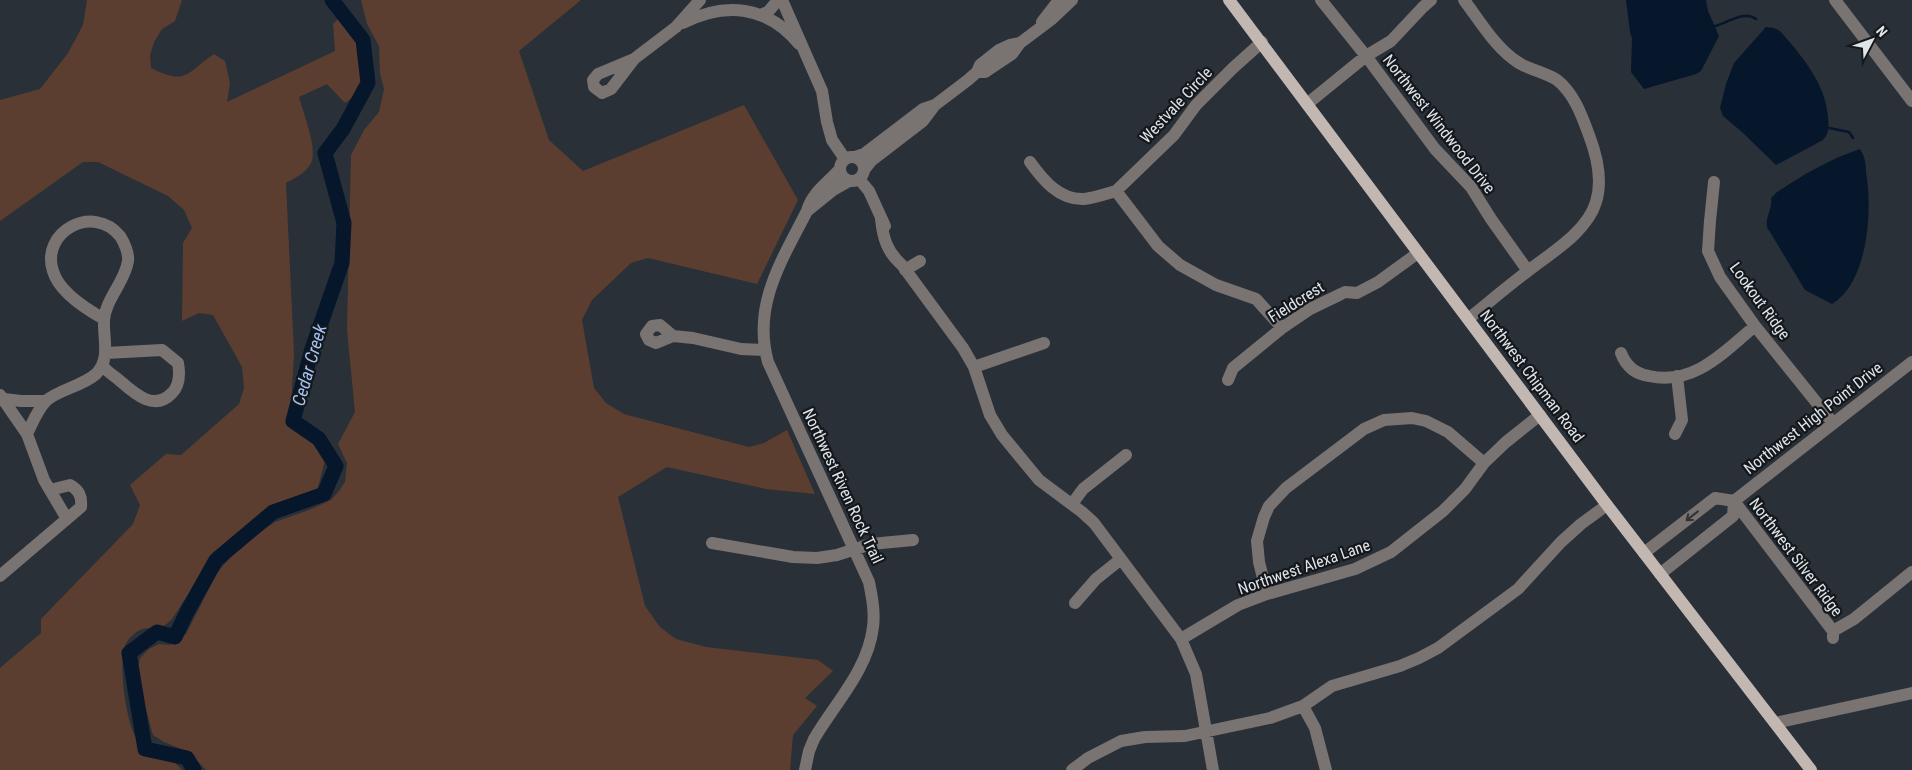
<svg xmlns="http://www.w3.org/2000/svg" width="1912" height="770" font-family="'Roboto Condensed',sans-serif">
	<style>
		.green { fill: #5c3e31 }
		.water { fill: #06162b }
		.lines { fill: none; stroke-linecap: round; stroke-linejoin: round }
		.stream { stroke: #06162b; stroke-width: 2.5 }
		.river { stroke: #06162b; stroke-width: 15 }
		.minor { stroke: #797371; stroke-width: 12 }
		.major { stroke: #c3b7b2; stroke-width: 12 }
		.oneway { stroke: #323335 }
		.labels { text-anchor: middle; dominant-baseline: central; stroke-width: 4.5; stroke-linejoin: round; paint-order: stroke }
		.street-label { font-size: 16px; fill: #e0e5ea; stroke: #14171b }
		.water-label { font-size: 18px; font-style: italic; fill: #a0c5f4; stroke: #14171b }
	</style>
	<rect width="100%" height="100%" fill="#293038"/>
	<path class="green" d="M87,0H182L175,21L162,29L154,42L150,55L151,68C187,86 186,73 214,54L225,61L230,83L227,102L335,51L333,24L340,17C346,25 355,34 358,43C367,64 366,90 345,103L327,84L299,97C303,113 318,148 311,163C306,173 295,178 286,183L294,354L291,406L302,419L320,447L325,461L318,487L313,494L272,509L235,538L212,558L172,619C170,621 166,625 163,626C152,631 145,624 134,634C131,636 126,642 125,646C118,662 126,727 138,740C150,753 171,756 182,770H0V668L41,633V619L133,524L140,505L130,485L166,454L181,455L239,404L244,388L242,367L213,315L199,313L182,321L183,243L192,228L184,210L168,196L98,162H83L0,221V100L40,89L68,53L83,25Z
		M361,0H581L519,51L549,140L583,171L744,105L798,200L757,284L648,258L631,263L592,300L582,320L594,388L606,403L624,414L749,447L764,443L787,430L815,494L766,489L667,467L618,497L645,606L660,627L676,639L706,647L818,660L833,671L805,698L817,706L793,735L790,770H206L189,752L164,742L153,735L144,703L138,667L140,658L149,649L159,644L170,645L186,634L217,573L232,555L253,537L275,522L309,510L331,500L339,491L345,482L347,463L338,444L355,412L347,330L351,155L364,130L379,112L384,89L380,73L379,46L367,24Z"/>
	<path class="water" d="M1626,0H1706L1708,11L1719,36L1701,71L1696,74L1644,89L1631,72L1632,38L1630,32Z
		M1766,27L1774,28L1780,31C1802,56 1826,84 1828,118C1829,127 1829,133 1823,140L1776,165L1742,132L1723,116L1720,108L1726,84L1734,63Z
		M1860,149C1867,159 1865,168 1867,179C1872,215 1867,283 1832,304L1805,290L1767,227C1765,217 1773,208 1771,198L1776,193C1802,175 1830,159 1860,149Z"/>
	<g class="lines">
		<path class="stream" d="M1715,26C1727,23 1745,10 1756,19
			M1829,128L1849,132L1853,138"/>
		<path class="river" d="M194,770L187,758L145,749L129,653L157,632L175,637L188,610L216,560L273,512L324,494L336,466L319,439L293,421L312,349L342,263L344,223L325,153L343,129L368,83L363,40L332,0"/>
		<path class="minor" d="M782,0L822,91L827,122L832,140L845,159
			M1321,0L1366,56L1435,149L1471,187L1491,219L1528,271
			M1464,0C1480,21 1496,49 1519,63C1531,70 1546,73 1557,80C1574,93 1582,116 1589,135C1597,156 1603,180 1596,202C1587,232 1551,253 1528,271C1508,286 1488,303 1468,319
			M1835,0L1912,101
			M760,15L768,12L778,0
			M1042,22L1059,0
			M683,23C725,2 767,5 799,44
			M634,59L598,74L593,80L594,87L602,93L611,89L634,59L676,27L700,0
			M977,72H985L1012,54L1020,43L1052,19L1072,0
			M1307,104L1366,56L1391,41L1423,7L1431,0
			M840 169a12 12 0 1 1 24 0a12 12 0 1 1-24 0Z
			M855,157L864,154L923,109L935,105L968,80L977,72L980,65L999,50L1010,45L1020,43
			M1030,162C1043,180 1059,200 1084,199C1094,198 1106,194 1116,191
			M864,170L871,161L923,121L935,105
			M859,179L869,191L885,226
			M1714,182L1710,221L1708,251L1720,277L1755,326L1833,423
			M1116,191L1158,246L1180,265L1216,285L1256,299L1282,328
			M1116,191L1174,135L1196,105L1233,68L1262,42
			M807,211L833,190L849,181
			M881,219C883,238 887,252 902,265L963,348L974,367L990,415L1002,435L1039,480L1082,512L1094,523L1181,639L1196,674L1213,770
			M905,270L920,261
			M673,336L656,343L649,340L646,334L652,326L660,325L673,336L693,338L741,349L765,350
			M1621,353C1626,366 1635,374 1649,376C1694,386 1724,352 1755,326
			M102,365C106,371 113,375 119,380C135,394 154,412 172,393C180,385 180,374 178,363L162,350L106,353
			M974,367L1044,343
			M1228,380L1233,368L1282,328L1310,309L1339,295L1345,292L1357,293L1378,282L1418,253
			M0,395L27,434L44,480L67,519
			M4,399L21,401H46
			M27,434C32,424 37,410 46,401C57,390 83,386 96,374C111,359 103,339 104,320C106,298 125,282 128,261C129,253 124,242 120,236C93,203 40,232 53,271C59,292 86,309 104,319
			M1675,434L1682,420L1677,376
			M1734,501L1833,631
			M1072,504L1083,489L1126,455
			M712,543L793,557L817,558L837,555L871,544L913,540
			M1644,553L1715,498L1734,501L1912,362
			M1660,574L1733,516L1734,501
			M0,576L81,507C82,496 79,490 70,485L50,490
			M1267,594L1259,562L1257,541L1264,517L1269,506L1286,488L1364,429L1384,420L1412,418L1426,421L1448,432L1484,463
			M1075,603L1096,579L1121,559
			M1833,638V631L1854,619L1912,572
			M1181,639L1238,605L1267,594L1355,569L1391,552L1443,511L1465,489L1484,463L1506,442L1540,415
			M1303,706L1315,728L1326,770
			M1775,723L1912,693
			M805,770L809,751L814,739C835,703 868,670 873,627C875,612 872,597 869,582L768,362C752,305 782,260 807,211C812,192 828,183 840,169
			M1072,770L1088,758L1121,741L1145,737L1185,736L1270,718L1303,706L1332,686L1400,666L1419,658L1438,648L1518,589L1561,542L1581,524L1607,505"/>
		<path class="major" d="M1229,0L1607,505L1811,770"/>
	</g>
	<defs><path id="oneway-shaft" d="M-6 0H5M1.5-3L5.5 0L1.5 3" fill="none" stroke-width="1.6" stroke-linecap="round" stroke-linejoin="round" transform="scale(1.25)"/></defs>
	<use class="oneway" href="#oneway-shaft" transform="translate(1692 516) rotate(142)"/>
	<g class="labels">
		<g class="street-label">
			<text transform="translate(1176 105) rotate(-47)">Westvale Circle</text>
			<text transform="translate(1439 124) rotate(52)">Northwest Windwood Drive</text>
			<text transform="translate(1760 301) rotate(54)">Lookout Ridge</text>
			<text transform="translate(1296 302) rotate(-32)">Fieldcrest</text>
			<text transform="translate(1532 376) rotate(53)">Northwest Chipman Road</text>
			<text transform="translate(1813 418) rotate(-38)">Northwest High Point Drive</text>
			<text transform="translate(843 486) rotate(65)">Northwest Riven Rock Trail</text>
			<text transform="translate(1796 557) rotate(53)">Northwest Silver Ridge</text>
			<text transform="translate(1304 567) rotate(-19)">Northwest Alexa Lane</text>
		</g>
		<g class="water-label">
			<text transform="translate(309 365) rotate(-74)">Cedar Creek</text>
		</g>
	</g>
	<g transform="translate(1872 40) rotate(49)" stroke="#14171b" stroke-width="4" paint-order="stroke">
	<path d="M0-4L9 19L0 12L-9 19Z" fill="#e0e5ea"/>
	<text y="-8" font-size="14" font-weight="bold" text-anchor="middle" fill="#e0e5ea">N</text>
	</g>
</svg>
